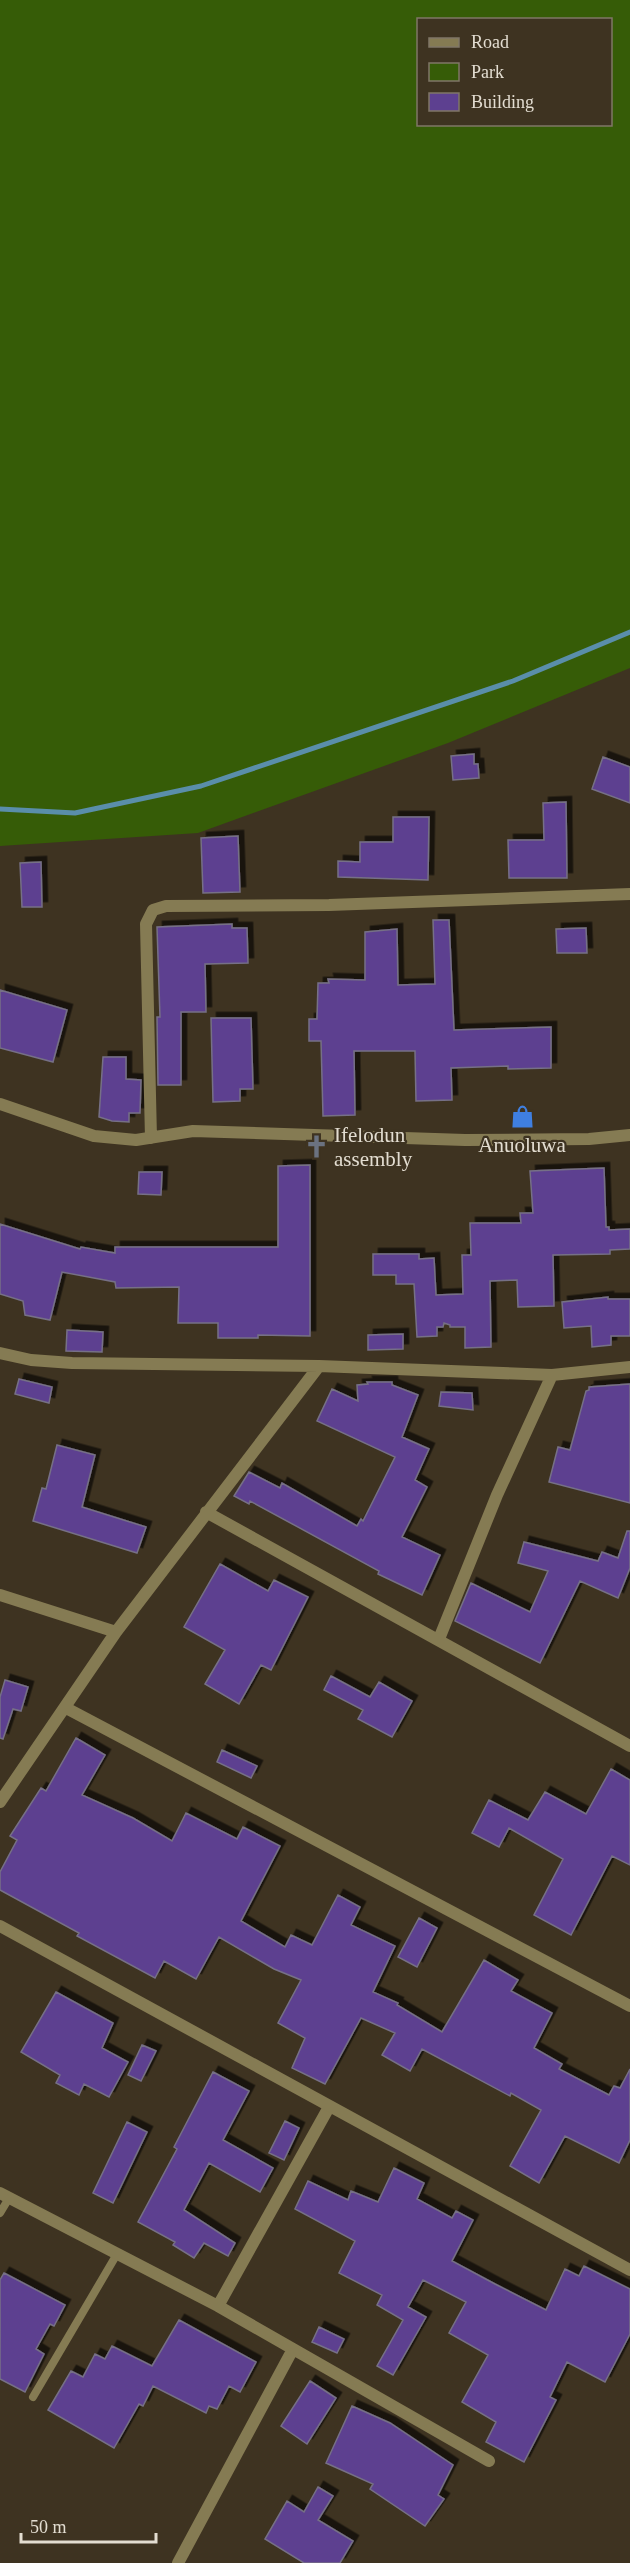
<svg xmlns="http://www.w3.org/2000/svg" width="630" height="2563" font-family="Georgia,serif">
	<style>
		.green { fill: #365c07; fill-rule: evenodd }
		.lines { fill: none; stroke-linecap: round; stroke-linejoin: round }
		.stream { stroke: #5a8eaa; stroke-width: 5 }
		.building { fill: #5d4090; stroke: #767086; stroke-width: 1.5; filter: url(#shadow) }
		.service { stroke: #857b53; stroke-width: 8 }
		.minor { stroke: #857b53; stroke-width: 12 }
		.tertiary { stroke: #857b53; stroke-width: 12 }
		.labels { text-anchor: middle; dominant-baseline: central; stroke-width: 4.5; stroke-linejoin: round; paint-order: stroke }
		.poi-label { font-size: 21px; fill: #e3ddd1; stroke: #3e3321; text-anchor: start }
	</style>
	<defs>
		<filter id="shadow"><feDropShadow dx="5.5" dy="-5.5" stdDeviation="0" flood-color="#0009"/></filter>
	</defs>
	<rect width="100%" height="100%" fill="#3e3321"/>
	<path class="green" d="M0,0H630V668L448,743L198,833L0,846ZM418,20H610V124H418Z"/>
	<g class="lines">
		<path class="stream" d="M0,809L75,813L201,786L513,681L630,632"/>
	</g>
	<path class="building" d="M474,754V764H478L479,778L453,780L451,756Z
		M603,757L630,767V803L592,789Z
		M566,802L567,878H509L508,840H544L543,803Z
		M393,817H429L428,880L338,877V861L360,862V842H393Z
		M238,836L240,892L203,893L201,838Z
		M41,862L42,907H22L20,863Z
		M433,920H449L454,1030L551,1027V1068L508,1069V1066L451,1068L452,1100L416,1101L415,1051H354L355,1115L323,1116L321,1041H309V1019H317L318,983H329L328,979L365,980V932L397,929L398,985L435,984Z
		M232,924V928H247L248,963L205,964L206,1012H181V1085H158L157,1017H160L157,927Z
		M586,928L587,953H557L556,929Z
		M0,990L67,1010L53,1062L0,1048Z
		M211,1018H251L253,1089H240V1101L213,1102Z
		M103,1057H126V1079L141,1080L140,1113H129V1122L112,1121L99,1117Z
		M310,1165V1336L258,1335V1338H218V1323H178L179,1287L116,1288L115,1282L62,1272L50,1320L25,1315L23,1301L0,1294V1224L80,1249L81,1247L115,1253V1247H278V1166Z
		M604,1168L606,1227H609V1230L630,1229V1249L610,1250V1254L553,1255L554,1306L518,1307L517,1280L490,1281L491,1347L465,1348V1327H450V1325L444,1323L443,1327H437V1336L417,1337L414,1284H396V1275H373V1254H419V1259L434,1258L436,1295L463,1294L462,1255H471L470,1223H521L520,1213H533L530,1171Z
		M139,1172H162L161,1195L138,1194Z
		M608,1297V1299H630V1336H611V1345L592,1347L591,1326L564,1328L562,1302Z
		M67,1330L103,1332L102,1352L66,1351Z
		M403,1334V1349L368,1350V1335Z
		M19,1379L52,1387L49,1403L15,1394Z
		M367,1382H392V1385L418,1395L402,1437L429,1449L415,1480L427,1487L402,1537L440,1555L422,1595L378,1574L379,1571L250,1501L249,1504L234,1496L249,1472L280,1488L282,1483L357,1526L361,1519L363,1521L395,1457L317,1421L332,1389L358,1401L357,1385L368,1384Z
		M630,1384V1503L549,1482L558,1447L570,1450L586,1391L589,1390V1387Z
		M441,1392L472,1393L473,1410L439,1406Z
		M57,1445L95,1455L82,1507L146,1527L137,1553L33,1521L42,1488L46,1489Z
		M627,1531H630V1568L618,1598L580,1581L540,1663L455,1621L471,1583L530,1612L548,1571L518,1563L524,1542L598,1561L602,1552L618,1558Z
		M220,1564L268,1591L274,1580L308,1597L271,1670L261,1665L239,1704L205,1684L225,1650L184,1627Z
		M331,1676L370,1697L379,1682L412,1701L392,1737L358,1719L363,1710L324,1690Z
		M5,1680L28,1687L21,1711L13,1709L3,1739L0,1738V1697Z
		M76,1738L105,1755L82,1795L133,1818L172,1841L186,1813L237,1839L243,1827L280,1846L241,1921L285,1947L291,1935L312,1945L338,1895L360,1907L351,1925L395,1946L373,1992L398,2003L397,2005L442,2032L484,1960L518,1980L511,1991L552,2013L534,2048L562,2064L559,2069L609,2095L614,2086L620,2088L630,2069V2140L619,2163L565,2136L539,2183L510,2166L541,2110L511,2093L510,2096L422,2049L410,2071L382,2055L395,2033L361,2018L325,2084L292,2068L305,2038L278,2023L301,1980L274,1969L219,1937L196,1979L164,1961L155,1978L77,1936L79,1933L0,1890V1872L17,1840L10,1836L41,1788L46,1791Z
		M222,1750L257,1766L251,1778L217,1762Z
		M611,1769L630,1780V1865L612,1856L571,1935L534,1915L563,1859L509,1828L499,1847L472,1833L489,1800L528,1820L545,1792L586,1814Z
		M419,1918L437,1928L417,1967L398,1957Z
		M56,1992L113,2023L102,2048L128,2062L109,2097L84,2084L79,2095L56,2083L60,2075L21,2052Z
		M142,2045L156,2051L141,2081L128,2075Z
		M213,2072L249,2091L223,2140L273,2168L260,2192L209,2163L184,2210L235,2243L228,2256L204,2243L194,2258L173,2245L175,2242L138,2222L177,2149L174,2147Z
		M285,2121L299,2128L284,2160L269,2153Z
		M127,2122L147,2132L113,2203L93,2193Z
		M394,2168L424,2183L417,2199L452,2218L456,2211L473,2220L452,2261L495,2284L546,2310L565,2269L579,2276L584,2266L630,2289V2334L605,2382L567,2362L550,2397L556,2400L524,2462L486,2442L496,2422L462,2402L488,2355L449,2333L466,2302L423,2280L408,2307L426,2317L393,2375L377,2366L403,2320L377,2305L382,2295L339,2273L355,2241L295,2209L308,2181L348,2200L351,2191L378,2202Z
		M4,2273L65,2305L54,2326L50,2324L36,2349L44,2354L25,2392L0,2379V2280Z
		M179,2320L256,2362L240,2392L229,2386L217,2409L209,2406L206,2413L153,2386L143,2406L139,2404L114,2448L48,2410L71,2371L83,2377L95,2354L105,2359L112,2346L152,2366Z
		M319,2327L344,2339L337,2353L312,2342Z
		M310,2381L336,2398L307,2444L281,2426Z
		M352,2406L390,2423L453,2465L438,2495L444,2499L425,2526L370,2489L373,2484L326,2463Z
		M318,2487L333,2496L318,2520L353,2541L340,2563H304L265,2539L287,2501L304,2512Z"/>
	<g class="lines">
		<path class="service" d="M0,2213L9,2198
			M33,2397L117,2254"/>
		<path class="minor" d="M0,1104L94,1136L136,1140L193,1131L465,1140L589,1139L630,1135
			M151,1138L146,924L153,910L166,906L329,905L630,894
			M0,1353L31,1360L72,1363L319,1366L552,1375L630,1367
			M206,1512L630,1746
			M0,1595L116,1632
			M439,1639L497,1495L552,1375
			M66,1708L630,2006
			M0,1802L116,1632L319,1366
			M0,2193L218,2306L489,2461
			M218,2306L329,2107
			M178,2563L293,2349"/>
		<path class="tertiary" d="M0,1926L630,2270"/>
	</g>
	<defs>
		<symbol id="shop-bare" viewBox="-9 -9 18 18"><path d="M-5-2.5h2.3a2.7 3.5 0 0 1 5.4 0H5L5.5 6h-11ZM-1.5-2.5h3a1.5 2.3 0 0 0-3 0Z" fill="#3f7fe0" stroke="#3e3321" stroke-width="2.5" paint-order="stroke"/></symbol>
		<symbol id="church-bare" viewBox="-9 -9 18 18"><path d="M-1.2-6h2.4v3.5h3.3v2.4h-3.3V6h-2.4V-.1h-3.3v-2.4h3.3Z" fill="#6b7280" stroke="#3e3321" stroke-width="2.5" paint-order="stroke"/></symbol>
	</defs>
	<g fill-rule="evenodd">
		<use href="#shop-bare" x="506" y="1100" width="33" height="33"/>
		<use href="#church-bare" x="300" y="1130" width="33" height="33"/>
	</g>
	<g class="labels">
		<g class="poi-label">
			<text x="334" y="1135">Ifelodun<tspan x="334" dy="24">assembly</tspan></text>
			<text x="522" y="1145" text-anchor="middle">Anuoluwa</text>
		</g>
	</g>
	<rect x="417" y="18" width="195" height="108" fill="#3e3321" stroke="#807767" stroke-width="1.5"/>
	<rect x="429" y="38" width="30" height="9" fill="#857b53" stroke="#807767" stroke-width="1.5"/>
	<text x="471" y="48" font-size="18" fill="#e3ddd1">Road</text>
	<rect x="429" y="63" width="30" height="18" fill="#365c07" stroke="#807767" stroke-width="1.5"/>
	<text x="471" y="78" font-size="18" fill="#e3ddd1">Park</text>
	<rect x="429" y="93" width="30" height="18" fill="#5d4090" stroke="#807767" stroke-width="1.5"/>
	<text x="471" y="108" font-size="18" fill="#e3ddd1">Building</text>
	<path d="M21 2533v9h135v-9" fill="none" stroke="#e3ddd1" stroke-width="3"/>
	<text x="30" y="2533" font-size="18" fill="#e3ddd1" stroke="#3e3321" stroke-width="4.5" paint-order="stroke">50 m</text>
</svg>
